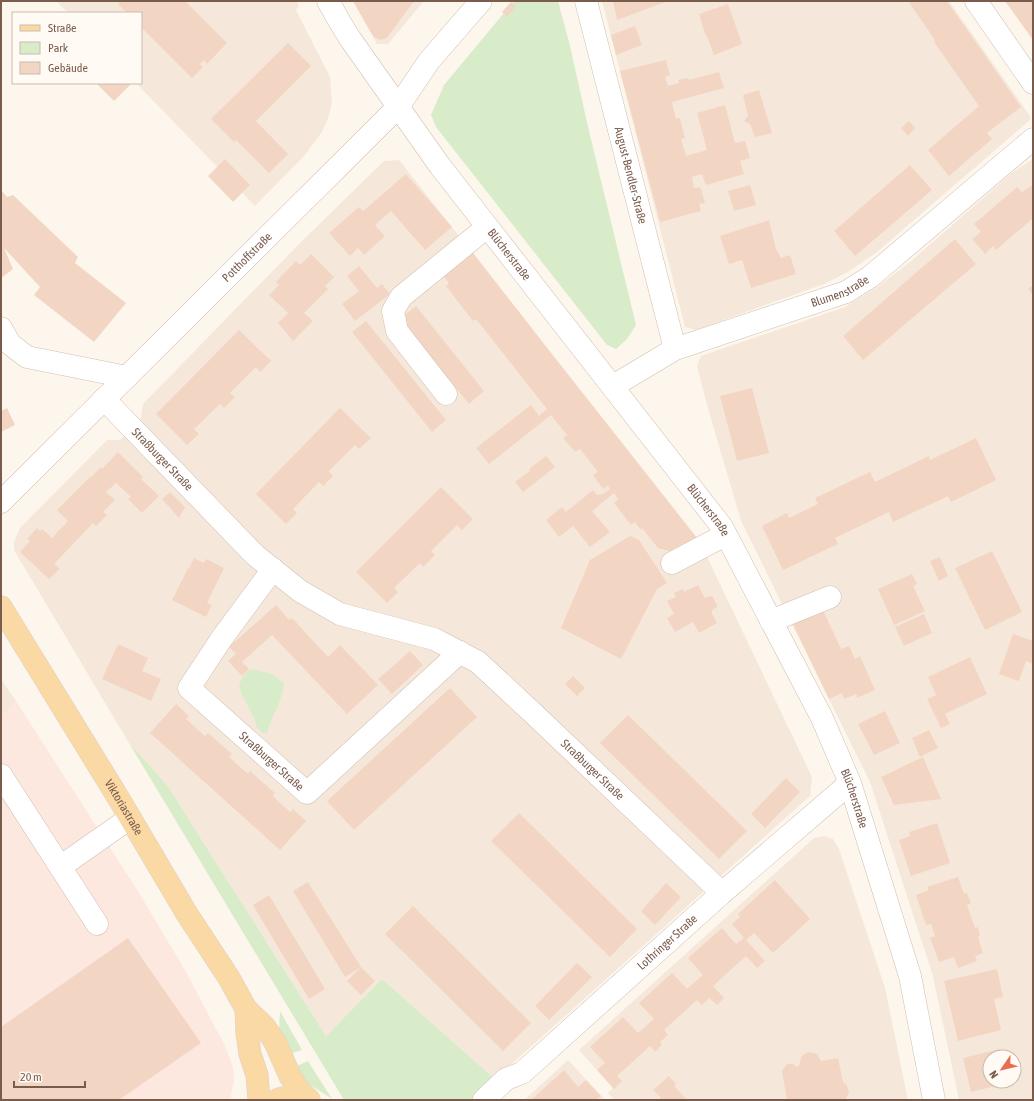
<svg xmlns="http://www.w3.org/2000/svg" width="1034" height="1101" font-family="'Asap Condensed',sans-serif">
	<style>
		.residential { fill: #f5e8da; fill-rule: evenodd }
		.commercial { fill: #fde8e0 }
		.green { fill: #d8ecc9 }
		.building { fill: #f3d5c3 }
		.lines { fill: none; stroke-linecap: round; stroke-linejoin: round }
		.minor-casing { stroke: #d1beb0; stroke-width: 23 }
		.major-casing { stroke: #dad1cd; stroke-width: 23 }
		.minor { stroke: #fff; stroke-width: 22 }
		.major { stroke: #fbd9a5; stroke-width: 22 }
		.labels { text-anchor: middle; dominant-baseline: central; stroke-width: 3; stroke-linejoin: round; paint-order: stroke }
		.street-label { font-size: 12px; fill: #7a5c4d; stroke: #fffaf3 }
	</style>
	<rect width="100%" height="100%" fill="#fdf6ec"/>
	<path class="residential" d="M56,1H297L299,6L296,10L330,77L332,102L329,116L322,132L304,156L255,206L136,83H141V13H68Z
		M353,1H424L388,44H377Z
		M602,1H949L1030,116V120L877,252L848,272L824,284L696,330L685,327Z
		M1033,159V1100H959L933,976L870,782L741,521L707,405L697,366L701,356L845,307L877,287L910,262L1013,172ZM990,1057H1014V1081H990Z
		M399,160L699,540L812,777L810,796L495,1079L382,979L326,1036L167,785L129,743L14,550V542L20,528L107,440H120L141,418L143,404L299,244L384,161Z
		M1,679L16,701L1,717Z
		M824,836L833,839L839,849L885,988L908,1100H614L608,1093L613,1088L579,1050L814,838Z
		M568,1060L605,1100H524Z"/>
	<path class="commercial" d="M16,701L139,893L186,972L225,1046L233,1067L234,1080L230,1100H1V717Z"/>
	<path class="green" d="M514,1H558L570,46L589,131L636,325L627,339L616,349L607,345L436,127L431,115L444,85Z
		M252,669L272,674L284,683C282,703 272,714 267,733H262L256,726L255,720L244,699L239,687L241,680L246,673Z
		M129,743L167,785L326,1036L382,979L495,1079L473,1100H344Z
		M280,1011L302,1050L289,1054L279,1032Z
		M308,1061L332,1099C317,1088 305,1085 295,1067Z"/>
	<path class="building" d="M121,1H185L227,43L207,64L204,60L200,64L203,67L192,78L141,27V13H127L118,4Z
		M353,1H414L387,38L380,40L374,37L369,29Z
		M613,1H668L617,20Z
		M908,1H947L1021,107L987,133L992,139L949,176L928,150L979,106L934,42L935,40Z
		M1005,1H1033V40Z
		M511,2L516,6L507,17L502,12Z
		M728,4L742,44L714,55L706,34H705L699,14Z
		M635,26L642,45L616,55L611,35Z
		M288,43L311,66L256,121L288,154L269,173L236,140L234,142L211,119Z
		M666,60L670,75L665,77L668,86L679,83L678,80L688,78L689,80L719,72L724,88L672,102L676,119L680,118L685,138L681,139L686,156L707,150L697,113L725,105L735,143L745,141L750,158L740,161L744,174L706,185L702,174L692,177L694,188L699,187L701,189L705,203L699,204L701,211L660,222L620,71Z
		M96,83H132L114,101Z
		M759,90L772,133L755,137L750,124L744,121L748,116L743,95Z
		M909,121L915,128L908,136L901,128Z
		M225,159L250,185L233,202L208,176Z
		M910,165L932,190L855,256L834,231Z
		M406,174L452,227L425,250L391,211L375,225L385,236L364,255L358,248L350,256L329,233L359,207L363,211Z
		M750,185L756,205L734,211L728,191Z
		M1033,185V218L996,250L993,246L985,254L972,239L981,232L974,224L1017,187L1022,192Z
		M1,190L7,197L13,195L78,257L75,263L126,303L94,342L34,295L40,287L4,248L13,269L1,278Z
		M769,220L776,249L781,258L790,255L796,274L751,288L742,260L729,264L720,236Z
		M955,239L976,264L863,360L843,336Z
		M470,249L547,348L696,537L669,551L658,548L642,528L641,530L635,522L631,525L614,503L618,499L614,493L592,511L610,532L590,547L573,526L559,537L546,520L562,507L566,512L593,490L597,495L603,494L610,489L608,486L603,489L593,475L598,472L580,449L575,452L563,438L567,435L551,415L489,464L476,448L531,405L539,416L547,409L476,319L473,321L446,286L449,283L441,273Z
		M311,254L334,277L325,286L328,289L304,313L313,321L293,341L278,323L288,313L269,295L279,285L276,282L296,261L300,265Z
		M359,266L377,288L382,284L390,294L355,321L342,304L359,291L347,276Z
		M1033,285V295L1028,289Z
		M416,306L484,391L469,404L400,319Z
		M366,321L446,420L432,432L352,332Z
		M239,330L271,361L260,372L256,367L230,393L235,397L224,408L220,404L194,429L199,434L187,445L156,414Z
		M752,388L769,453L737,461L720,396Z
		M7,408L15,425L1,432V411Z
		M340,408L371,438L359,449L355,445L329,471L333,476L323,486L319,482L293,509L297,513L286,524L256,494Z
		M976,438L996,480L951,502L948,496L893,522L889,512L835,538L838,544L783,570L762,526L787,513L789,518L818,504L815,498L870,472L875,482L929,456L930,460Z
		M118,452L143,477L141,479L159,496L142,513L128,499L131,497L116,483L106,492L115,500L103,512L107,515L96,526L93,523L54,564L60,569L49,579L20,552L30,541L27,539L37,528L40,531L42,529L52,538L68,521L57,510L90,477H91L101,467L102,469Z
		M546,456L555,467L523,492L515,482L530,471L529,469Z
		M441,487L473,519L462,530L457,525L431,551L435,555L423,567L420,563L394,588L398,592L387,603L356,572Z
		M170,492L185,507L179,518L162,499Z
		M630,536L639,540L667,583L657,589L621,659L561,628L590,560Z
		M992,551L1022,612L985,630L955,568Z
		M940,557L948,576L939,581L930,561Z
		M194,558L204,563L206,559L224,568L207,603L212,605L206,617L172,600L188,568L189,569Z
		M912,574L917,584L913,586L925,611L894,625L878,589Z
		M698,585L705,598L710,596L713,597L717,605V607L712,610V612H711L717,623L699,633L693,622L675,632L667,618L674,614L667,601L676,597L674,593L683,589L684,592Z
		M276,605L289,620L292,618L328,657L340,645L378,685L347,714L272,635L242,662L249,669L242,676L228,661L236,654L229,647Z
		M822,608L841,649L849,646L855,659L860,656L875,690L857,698L856,694L844,699L842,693L829,699L792,622Z
		M924,614L932,633L904,646L895,627Z
		M1013,634L1033,641V664L1026,661L1019,681L999,674Z
		M118,644L148,658L142,671L161,679L151,701L102,679Z
		M410,651L423,665L392,694L378,679Z
		M970,657L987,694L945,714L950,724L941,728L927,699L936,695L928,677Z
		M573,676L585,688L577,696L565,684Z
		M450,688L477,717L354,830L327,801Z
		M176,704L189,716L186,719L196,728L205,736L208,733L232,754L229,757L248,774L250,771L275,793L273,796L281,804L290,812L293,809L306,821L280,850L150,733Z
		M885,711L900,743L874,755L858,724Z
		M628,715L747,831L719,859L600,743Z
		M929,730L938,748L920,757L912,738Z
		M923,757L941,799L894,805L881,777Z
		M786,778L800,792L765,828L751,814Z
		M519,813L637,929L610,957L491,841Z
		M937,823L950,863L911,876L899,840L910,836L909,832Z
		M958,877L964,894L967,893L971,903L967,905L975,928L978,927L980,936L978,937L983,953L975,956L977,961L958,968L954,957L939,962L930,938L935,936L931,924L926,925L916,895L929,890L927,887Z
		M775,880L810,919L773,953L754,933L746,940L765,961L757,968L746,956L713,986L724,998L717,1005L709,998L702,1005L697,1000L664,1030L668,1035L660,1042L662,1045L655,1052L650,1046L617,1076L622,1081L614,1089L597,1070L605,1063L590,1047L623,1017L638,1033L654,1019L639,1003L672,973L687,989L703,975L688,958L722,928L736,944L744,938L732,924L740,917L738,914Z
		M308,882L361,967L345,977L293,891Z
		M666,883L681,897L655,925L641,911Z
		M269,895L325,989L309,999L253,905Z
		M413,906L531,1023L503,1051L385,934Z
		M128,938L201,1043L119,1100H1V1027Z
		M577,963L592,977L549,1020L535,1006Z
		M361,967L375,981L361,995L347,981Z
		M997,969L1003,997L994,999L1001,1030L958,1041L944,981Z
		M1000,1049L1002,1057H990V1081H1008V1083L971,1092L963,1058Z
		M810,1052L817,1054L821,1061L838,1058L843,1082L847,1085L849,1093L846,1098V1100H787L782,1071L787,1064H793L797,1067L799,1066L801,1057L804,1054Z
		M564,1070L578,1087L586,1080L601,1096L596,1100H531Z
		M669,1076L676,1084L674,1086L687,1100H658L661,1098L653,1090Z"/>
	<g class="lines">
		<defs>
			<g id="minor">
				<path id="s1" d="M328,1L341,24L351,40L440,166L722,527L822,718L850,783L910,976L934,1100"/>
				<path id="s2" d="M586,1L675,349"/>
				<path d="M976,1L1033,83"/>
				<path d="M1,328L10,344L27,357L127,377"/>
				<path id="s3" d="M613,386L675,349L846,292L870,277L1033,139"/>
				<path d="M446,394L397,331L393,311L401,297L487,227"/>
				<path id="s4" d="M104,399L255,555L300,591L340,614L434,639L478,662L535,715L722,893"/>
				<path id="s5" d="M1,502L398,107L429,61L481,1"/>
				<path d="M672,563L725,535"/>
				<path id="s6" d="M273,569L222,638L189,688L307,793L460,652"/>
				<path d="M771,621L830,597"/>
				<path d="M1,775L97,924"/>
				<path d="M60,867L130,818"/>
				<path id="s7" d="M484,1100L506,1079L522,1073L722,893L850,783"/>
			</g>
			<g id="major">
				<path id="s8" d="M1,607L119,799L187,914L229,978L246,1009L264,1026L275,1042L290,1076L298,1089L309,1100"/>
				<path d="M246,1009L247,1033L250,1054L257,1075L259,1100"/>
				<path d="M277,1100C288,1095 298,1098 309,1100"/>
			</g>
		</defs>
		<use href="#minor" class="minor-casing"/>
		<use href="#major" class="major-casing"/>
		<use href="#minor" class="minor"/>
		<use href="#major" class="major"/>
	</g>
	<g class="labels">
		<g class="street-label">
			<text stroke="none"><textPath href="#s2" startOffset="180">August-Bendler-Straße</textPath></text>
			<text stroke="none"><textPath href="#s1" startOffset="312">Blücherstraße</textPath></text>
			<text stroke="none"><textPath href="#s5" startOffset="347">Potthoffstraße</textPath></text>
			<text stroke="none"><textPath href="#s3" startOffset="247">Blumenstraße</textPath></text>
			<text stroke="none"><textPath href="#s4" startOffset="84">Straßburger Straße</textPath></text>
			<text stroke="none"><textPath href="#s1" startOffset="636">Blücherstraße</textPath></text>
			<text stroke="none"><textPath href="#s6" startOffset="256">Straßburger Straße</textPath></text>
			<text stroke="none"><textPath href="#s4" startOffset="625">Straßburger Straße</textPath></text>
			<text stroke="none"><textPath href="#s1" startOffset="960">Blücherstraße</textPath></text>
			<text stroke="none"><textPath href="#s8" startOffset="235">Viktoriastraße</textPath></text>
			<text stroke="none"><textPath href="#s7" startOffset="243">Lothringer Straße</textPath></text>
		</g>
	</g>
	<rect width="1034" height="1101" fill="none" stroke="#7a5c4d" stroke-width="4"/>
	<rect x="12" y="12" width="130" height="72" fill="#fffaf3" stroke="#cabbb1"/>
	<rect x="20" y="25" width="20" height="6" fill="#fbd9a5" stroke="#cabbb1"/>
	<text x="48" y="32" font-size="12" fill="#7a5c4d">Straße</text>
	<rect x="20" y="42" width="20" height="12" fill="#d8ecc9" stroke="#cabbb1"/>
	<text x="48" y="52" font-size="12" fill="#7a5c4d">Park</text>
	<rect x="20" y="62" width="20" height="12" fill="#f3d5c3" stroke="#cabbb1"/>
	<text x="48" y="72" font-size="12" fill="#7a5c4d">Gebäude</text>
	<g transform="translate(1002 1069) rotate(236)"><circle r="19" fill="#fffaf3" stroke="#cabbb1"/>
	<path d="M0-3L7 15L0 10L-7 15Z" fill="#e76f51"/>
	<text y="-6" font-size="11" font-weight="bold" text-anchor="middle" fill="#7a5c4d">N</text>
	</g>
	<path d="M14 1081v6h71v-6" fill="none" stroke="#7a5c4d" stroke-width="2"/>
	<text x="20" y="1081" font-size="12" fill="#7a5c4d" stroke="#fffaf3" stroke-width="3" paint-order="stroke">20 m</text>
</svg>
